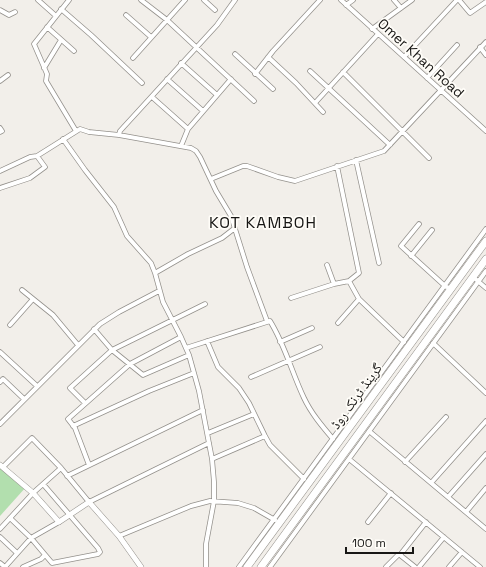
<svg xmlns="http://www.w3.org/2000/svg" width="486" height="567" font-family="'Space Grotesk','Noto Naskh Arabic',sans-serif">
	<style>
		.green { fill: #b2dfae }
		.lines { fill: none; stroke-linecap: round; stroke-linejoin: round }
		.minor-casing { stroke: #94918c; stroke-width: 5.5 }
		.tertiary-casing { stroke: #94918c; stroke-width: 6 }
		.trunk-casing { stroke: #94918c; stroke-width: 8 }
		.minor { stroke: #fff; stroke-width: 4 }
		.tertiary { stroke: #fff; stroke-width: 5 }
		.trunk { stroke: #fff; stroke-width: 7 }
		.labels { text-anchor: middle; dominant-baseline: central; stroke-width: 3.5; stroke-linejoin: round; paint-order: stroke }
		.street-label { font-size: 14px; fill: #181715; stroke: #fffdf8 }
		.quarter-label { font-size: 16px; letter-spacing: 1px; fill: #181715; stroke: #fffdf8 }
	</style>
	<rect width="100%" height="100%" fill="#f2efea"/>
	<path class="green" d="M0,465L26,487L0,516Z"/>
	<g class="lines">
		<defs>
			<path id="minor" d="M38,0L56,16
				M69,0L34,44L47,74L46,81L76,131
				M141,0L167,20L254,101
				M204,0L215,10
				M341,0L486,131
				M394,0L401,8
				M459,0L470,13L486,2
				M346,5L353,0
				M61,9L91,35L142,83
				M0,10L9,15L15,12
				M126,15L151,37
				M47,27L74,51
				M372,29L412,0
				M480,47L486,55
				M235,54L273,89
				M268,57L296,83L323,112
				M404,57L457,0
				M133,58L185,0
				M181,63L217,95
				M44,68L61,40
				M310,71L390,145
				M343,72L429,158
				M255,74L273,51L320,0
				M427,78L457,45
				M167,79L203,111
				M0,81L8,75
				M152,97L188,129
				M315,103L378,34
				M0,128L2,131L0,132
				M119,135L120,131L217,25L235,0
				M63,139L85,170L114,207L127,236L151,263L155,273L163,302L181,337L189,355L199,391L212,459L214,482V501L206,544V567
				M181,146L188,129L231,79
				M356,160L379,263
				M337,166L359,273L349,281L359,299L404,342
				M0,171L30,157L37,156
				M211,179L243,166H247L278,177L295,181L384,151L486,42
				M0,188L30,178L45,167L37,156L80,129L89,132L119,135L191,148L196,151L200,157L216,191L231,216L247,267L267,321
				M419,224L401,246L445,286L451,289
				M411,256L432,230
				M327,265L334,284
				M155,273L188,254L222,238L235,228
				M473,277L486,288
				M22,290L53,315L78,345
				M291,298L334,284L349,281
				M338,323L359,299
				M10,325L33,299
				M94,329L112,350L143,375L189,355
				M207,341L218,367L239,388L249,403L265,436L270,445L304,479
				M280,342L312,328
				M433,343L486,393
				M186,348L270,321C285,345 292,373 304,398C311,413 322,426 333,439
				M0,352L37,386
				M251,377L320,347
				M0,382L3,379L24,399
				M85,403L70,388L112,350L205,304
				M0,424L100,324L119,312L159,291
				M73,426L149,391L194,373
				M369,431L486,529
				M208,433L254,414
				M212,459L265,436
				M349,459L480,567
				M405,462L446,417
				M89,465L75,428L68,419L130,364L181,337
				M3,467L32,438L61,468L89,502L209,443
				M67,476L203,410
				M431,483L486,421
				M448,497L486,454
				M466,512L486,488
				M10,518L31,538L52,563L98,554L100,552L98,548L43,484
				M368,522L391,493
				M0,529L33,493L61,468
				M119,536L191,506L210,501L238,503L254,508L275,520
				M0,537L17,553
				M400,555L415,567
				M0,563L5,567L31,538L59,522
				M23,567L41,559L45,555
				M239,567L486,229
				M270,567L486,271
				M386,567L398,555H400L426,522
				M419,567L444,537
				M449,567L462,552"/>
			<path id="tertiary" d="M0,465L33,493L59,522L89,502L119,536L141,567"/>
			<path id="trunk" d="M247,567L486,241
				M261,567L486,259"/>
		</defs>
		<use href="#minor" class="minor-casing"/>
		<use href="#tertiary" class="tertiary-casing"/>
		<use href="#trunk" class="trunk-casing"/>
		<use href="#minor" class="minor"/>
		<use href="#tertiary" class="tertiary"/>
		<use href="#trunk" class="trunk"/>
	</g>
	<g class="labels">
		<g class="street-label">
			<text transform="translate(421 58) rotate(42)">Omer Khan Road</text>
			<text transform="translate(356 396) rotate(-54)">گرینڈ ٹرنک روڈ</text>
		</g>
		<g class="quarter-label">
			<text x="263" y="222">KOT KAMBOH</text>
		</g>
	</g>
	<path d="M346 547v6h67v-6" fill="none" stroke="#181715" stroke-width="2"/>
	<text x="352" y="547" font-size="12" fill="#181715" stroke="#fffdf8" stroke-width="3" paint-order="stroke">100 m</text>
</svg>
